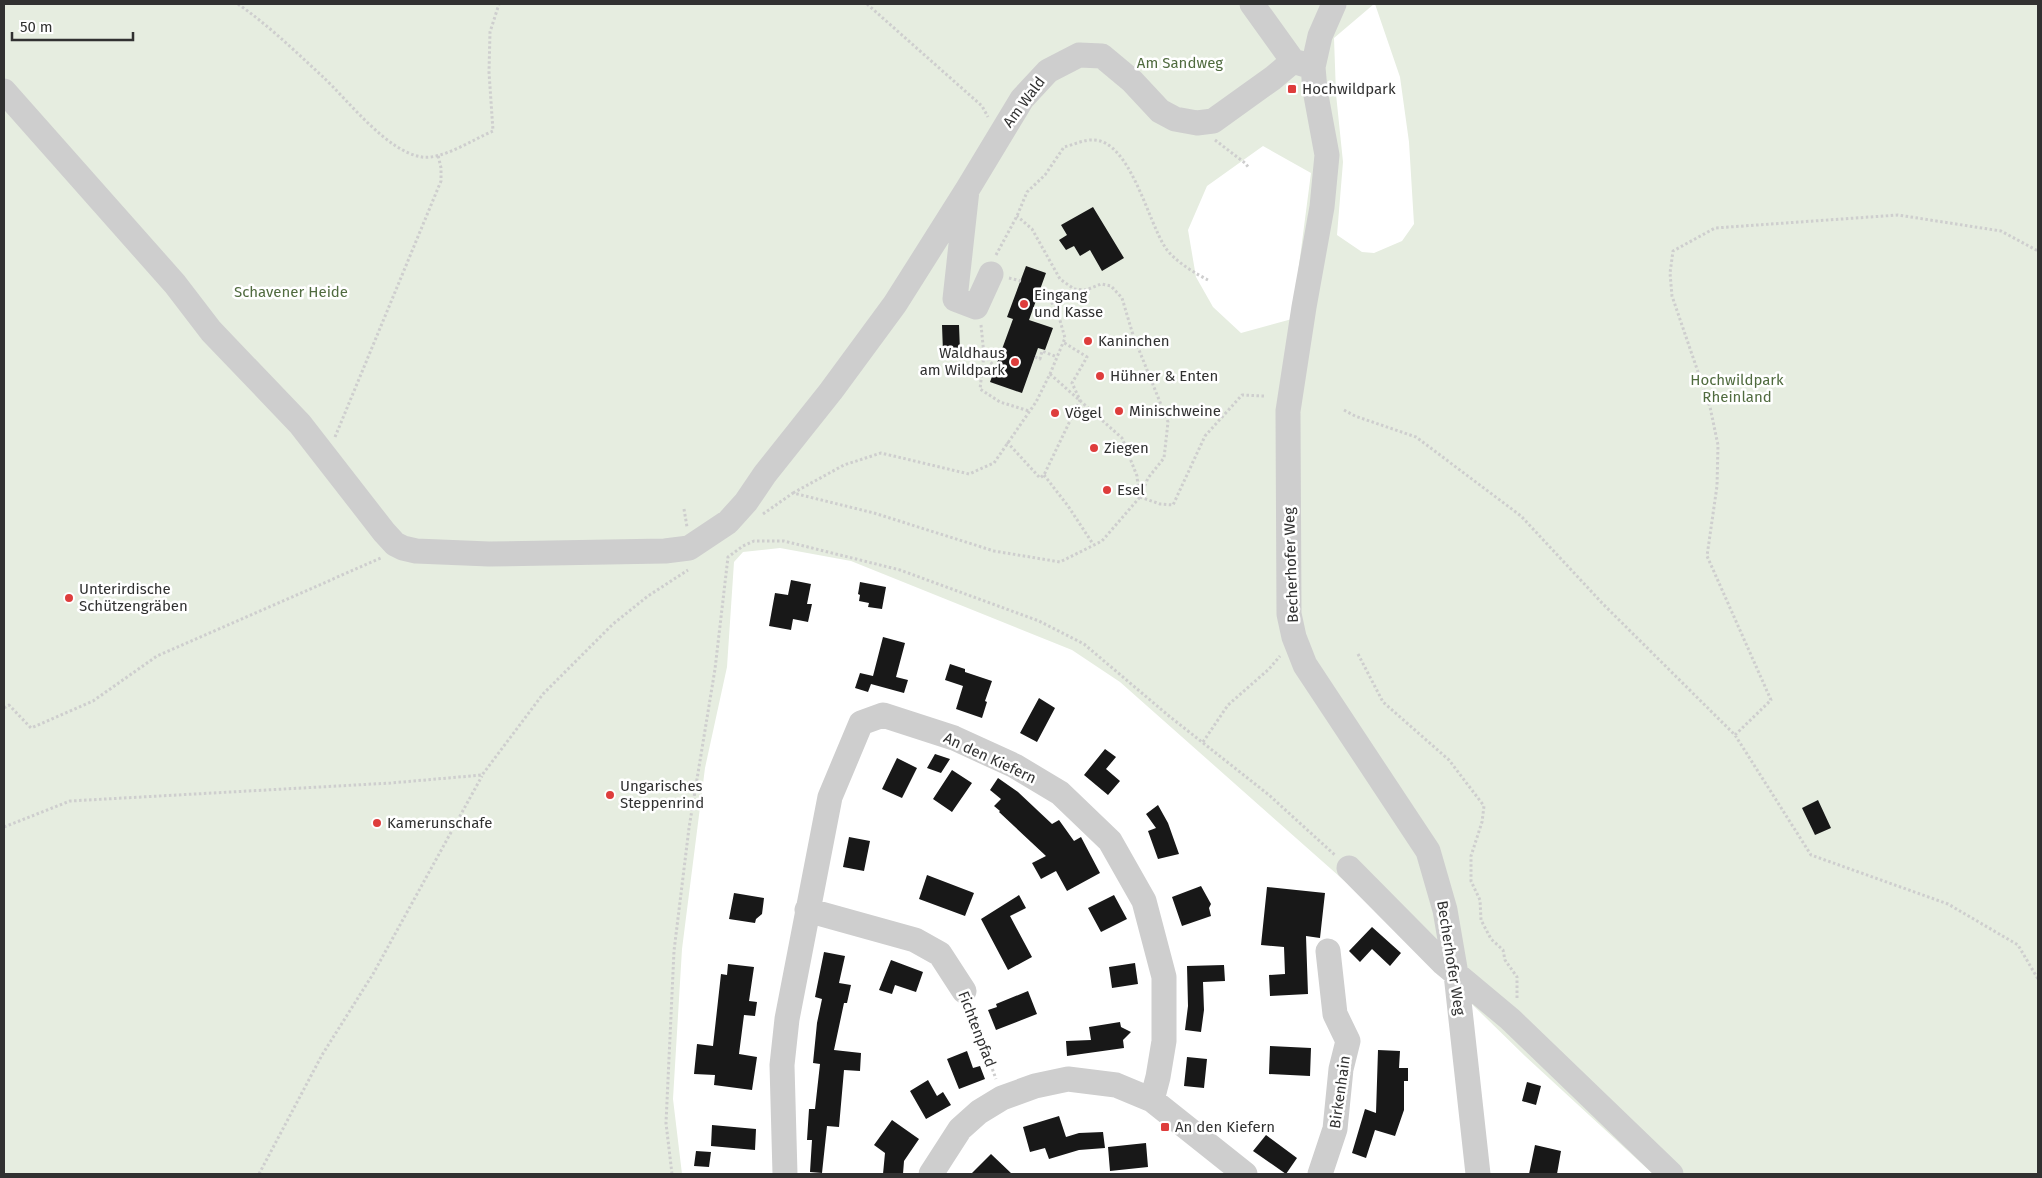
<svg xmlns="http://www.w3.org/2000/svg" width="2042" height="1178" font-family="'Fira Sans',sans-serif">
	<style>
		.green { fill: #e6ede0; fill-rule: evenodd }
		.building { fill: #181818 }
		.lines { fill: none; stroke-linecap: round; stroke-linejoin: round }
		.path { stroke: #cecece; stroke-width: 3; stroke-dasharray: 2.5 2.5; stroke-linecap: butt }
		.minor { stroke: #cecece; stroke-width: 25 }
		.poi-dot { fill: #de3d3c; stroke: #fff; stroke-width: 2 }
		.labels { text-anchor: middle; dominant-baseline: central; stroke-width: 5; stroke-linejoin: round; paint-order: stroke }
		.park-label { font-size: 15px; fill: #506b3f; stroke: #fff }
		.poi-label { font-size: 15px; fill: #313131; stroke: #fff; text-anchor: start }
		.street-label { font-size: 15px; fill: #313131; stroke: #fff }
	</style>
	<rect width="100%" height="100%" fill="#fff"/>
	<path class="green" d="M4,4H1374L1334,38L1336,94L1343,162L1337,235L1362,252L1374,253L1402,241L1414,224L1409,142L1400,77L1375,4H2038V1174H1653L1525,1056L1357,892L1120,682L1072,650L851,561L780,548L743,552L734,562L727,667L705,768L682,949L673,1099L682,1174H4ZM1263,146L1311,173L1292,319L1241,333L1213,307L1196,277L1188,230L1207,186Z"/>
	<path class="building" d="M1093,207L1124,258L1102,271L1090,250L1080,256L1074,246L1066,250L1059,240L1067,235L1061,225Z
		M1026,266L1046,273L1029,320L1053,328L1045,350L1038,348L1022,393L990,382L1013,319L1007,317Z
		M942,325H959L960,351L943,352Z
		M791,580L811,584L807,604H812L808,622L793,619L791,630L769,626L775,593L788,595Z
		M860,582L886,587L882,609L868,607L869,603L859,601L860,595L858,594Z
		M883,637L905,643L896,677L908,680L904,693L871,684L868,692L855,688L860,673L873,676Z
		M950,664L965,669V672L992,681L985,701L987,702L982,718L956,709L963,686L945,680Z
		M1039,698L1055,708L1037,742L1020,733Z
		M1105,749L1116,757L1106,769L1120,781L1108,795L1084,775Z
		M935,754L950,759L941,773L927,768Z
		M897,758L917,768L902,798L882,789Z
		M952,770L972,783L952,812L933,799Z
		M998,778L1018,792L1052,824L1059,820L1074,841L1081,837L1100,873L1067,891L1056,871L1041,879L1032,863L1046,856L999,812L1000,811L994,806L1001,799L990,790Z
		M1818,800L1831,828L1815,835L1802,808Z
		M1158,805L1168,823L1179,854L1158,859L1148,831L1156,828L1146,814Z
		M849,837L870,841L864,871L843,867Z
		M927,875L974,893L965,916L919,899Z
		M1201,886L1211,904L1209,908L1211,916L1182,926L1172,897Z
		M1267,887L1325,893L1320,938L1306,936L1308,994L1270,996L1269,975L1285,974L1284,947L1261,945Z
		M734,893L764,898L762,914L756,919L755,923L729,919Z
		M1019,895L1026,908L1010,916L1032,957L1008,970L981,919Z
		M1114,895L1127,919L1101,932L1088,908Z
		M1372,927L1401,953L1390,966L1372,949L1360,962L1349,951Z
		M824,952L845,956L839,983L851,985L847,1003H844L834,1050L861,1053L860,1071L844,1070L839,1127L827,1126L822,1173L810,1172L812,1140H807L809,1109H815L820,1064L813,1063L817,1023L822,999L815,997Z
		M891,960L923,972L916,992L895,985L892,994L879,990Z
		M1135,963L1138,984L1112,988L1109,967Z
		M728,964L754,967L749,1001L757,1002L755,1016L744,1015L739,1054L757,1057L752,1090L714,1085L715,1075L694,1074L697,1044L713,1046L721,974L727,975Z
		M1224,965L1225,981L1203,982L1204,1010L1201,1032L1185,1030L1188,1006L1187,966Z
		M1028,991L1037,1014L996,1030L988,1010L997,1007L996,1004Z
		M1120,1022L1121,1027L1131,1032L1123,1040L1124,1048L1067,1056L1066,1041L1091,1040L1089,1027Z
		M1270,1046L1311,1048L1310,1076L1269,1074Z
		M1378,1050L1400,1051L1399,1068H1408V1081H1404V1110L1395,1136L1375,1130L1366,1158L1352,1153L1365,1109L1376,1113Z
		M967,1051L973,1068L980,1066L985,1079L959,1089L947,1059Z
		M1187,1057L1207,1059L1204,1088L1184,1086Z
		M928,1080L937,1096L943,1092L951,1105L926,1119L910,1091Z
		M1527,1082L1541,1086L1536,1105L1522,1101Z
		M1059,1116L1066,1137L1079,1133L1103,1132L1105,1148L1079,1150L1049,1159L1045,1148L1030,1152L1023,1127Z
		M892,1120L919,1139L904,1161L903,1174H883L885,1153L874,1145Z
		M712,1125L756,1129L755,1150L711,1146Z
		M1266,1135L1297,1158L1286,1174L1253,1151Z
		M1146,1143L1148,1167L1110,1171L1108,1147Z
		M1535,1145L1561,1151L1557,1174H1529Z
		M696,1151L711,1152L709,1167L694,1166Z
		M991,1154L1012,1174H971Z"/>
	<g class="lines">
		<path class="path" d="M238,4C268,25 295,51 322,76C348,100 387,152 422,157C442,160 474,139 493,131L489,72L490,32L499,4
			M867,4L982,106L988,117
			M1215,140L1245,163L1249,168
			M996,255L1017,216L1027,192L1045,175L1064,147C1073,145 1085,139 1094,140C1130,141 1148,221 1165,247C1174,261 1196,274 1210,281
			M1009,278L1021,281
			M981,325L984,355L995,367
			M984,355L980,389L1000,402L1029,411
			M1035,357L1040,359L1042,351L1057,357
			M1050,374L1122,438L1137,476L1139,496
			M1344,410L1355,416L1416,437L1521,516L1603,604L1735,735L1811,855L1948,904L2018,945L2038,979
			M335,437L441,181V168L438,155
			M1007,442L1040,478L1044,475L1080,400L1072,383L1087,357L1063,342
			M1044,475L1068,506L1093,544
			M793,493L844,465L881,453L969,474L994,463L1036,402L1050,374L1065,338L1059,317L1049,297L1040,291
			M1140,497L1160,504L1173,505L1205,436L1242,395L1264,396
			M684,509L687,527
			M763,514L793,493L874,513L994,551L1060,562L1102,541L1140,497L1148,478L1164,458L1168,422L1133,335L1122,298L1111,286L1101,284L1086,290L1074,289L1060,279L1032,229L1017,216
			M1358,654L1383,702L1449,760L1484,806L1482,822L1471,856V881L1480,900L1481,920L1491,939L1503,950L1505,960L1517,977V1000
			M4,708L9,705L31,728L93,701L157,656L381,558
			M1735,735L1771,700L1707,556L1717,486L1718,445L1710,407L1672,296L1670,273L1673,251L1715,228L1898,215L2001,231L2038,251
			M1203,742L1228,705L1269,669L1280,656
			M4,827L70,801L391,783L482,775L543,694L613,624L648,596L688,570
			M970,1008L996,1079
			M259,1174L322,1055L373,974L482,776
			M672,1174L666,1123L674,951L689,828L715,669L728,557L743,546L754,541H784L900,570L1039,621L1084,644L1169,716L1269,795L1336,856"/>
		<path class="minor" d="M1252,4L1293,61L1309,66
			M1334,4L1320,36L1313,67L1315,90L1327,155L1322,207L1304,307L1288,411L1289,614L1294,637L1305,665L1428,851L1445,910L1456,974L1478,1174
			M4,91L175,284L211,331L300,424L384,532L395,544L403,548L416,551L489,554L665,551L689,548L728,522L746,502L765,474L831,391L895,304L967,190
			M991,274L976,307L955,299L967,190L1022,99L1048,71L1079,55L1102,56L1132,81L1160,111L1175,119L1197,123L1213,121L1273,78L1293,61
			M1349,868L1443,963L1510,1019L1671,1174
			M807,910L915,940L940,954L964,991
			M785,1174L782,1065L787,1019L830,797L861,723L883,715L954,738L1015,766L1060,793L1110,841L1144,901L1164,977V1041L1158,1077L1152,1100
			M931,1174L960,1129L979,1112L1002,1098L1035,1086L1068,1079L1116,1085L1152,1100L1245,1174
			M1320,1174L1335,1129L1341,1069L1348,1041L1335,1014L1328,951"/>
	</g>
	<g class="poi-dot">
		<rect x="1287" y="84" width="10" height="10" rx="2.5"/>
		<circle cx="1024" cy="304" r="5"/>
		<circle cx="1088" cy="341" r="5"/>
		<circle cx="1015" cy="362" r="5"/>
		<circle cx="1100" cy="376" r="5"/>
		<circle cx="1119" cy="411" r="5"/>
		<circle cx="1055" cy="413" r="5"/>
		<circle cx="1094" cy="448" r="5"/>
		<circle cx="1107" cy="490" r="5"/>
		<circle cx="69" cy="598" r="5"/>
		<circle cx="610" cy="795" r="5"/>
		<circle cx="377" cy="823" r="5"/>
		<rect x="1160" y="1122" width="10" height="10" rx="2.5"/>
	</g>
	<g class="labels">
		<g class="park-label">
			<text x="1180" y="63">Am Sandweg</text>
			<text x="291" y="292">Schavener Heide</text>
			<text x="1737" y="380">Hochwildpark<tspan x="1737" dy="17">Rheinland</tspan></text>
		</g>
		<g class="poi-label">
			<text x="1302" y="89">Hochwildpark</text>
			<text x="1034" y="295">Eingang<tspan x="1034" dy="17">und Kasse</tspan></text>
			<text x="1098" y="341">Kaninchen</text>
			<text x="1005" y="353" text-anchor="end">Waldhaus<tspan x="1005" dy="17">am Wildpark</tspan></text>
			<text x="1110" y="376">Hühner &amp; Enten</text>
			<text x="1129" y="411">Minischweine</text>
			<text x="1065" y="413">Vögel</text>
			<text x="1104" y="448">Ziegen</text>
			<text x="1117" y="490">Esel</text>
			<text x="79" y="589">Unterirdische<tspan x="79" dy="17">Schützengräben</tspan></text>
			<text x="620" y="786">Ungarisches<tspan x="620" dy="17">Steppenrind</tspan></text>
			<text x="387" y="823">Kamerunschafe</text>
			<text x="1175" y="1127">An den Kiefern</text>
		</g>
		<g class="street-label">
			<text transform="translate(1024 102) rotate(-53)">Am Wald</text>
			<text transform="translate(1291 565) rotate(-92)">Becherhofer Weg</text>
			<text transform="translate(990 758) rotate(25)">An den Kiefern</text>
			<text transform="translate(1451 958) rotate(81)">Becherhofer Weg</text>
			<text transform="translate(977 1029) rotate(69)">Fichtenpfad</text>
			<text transform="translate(1340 1092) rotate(-82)">Birkenhain</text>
		</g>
	</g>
	<rect width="2042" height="1178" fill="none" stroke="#313131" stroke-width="10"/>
	<path d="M12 32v8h121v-8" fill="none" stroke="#313131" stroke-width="2.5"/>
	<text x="20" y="32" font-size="15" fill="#313131" stroke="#ffffff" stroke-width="4" paint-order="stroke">50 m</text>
</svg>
